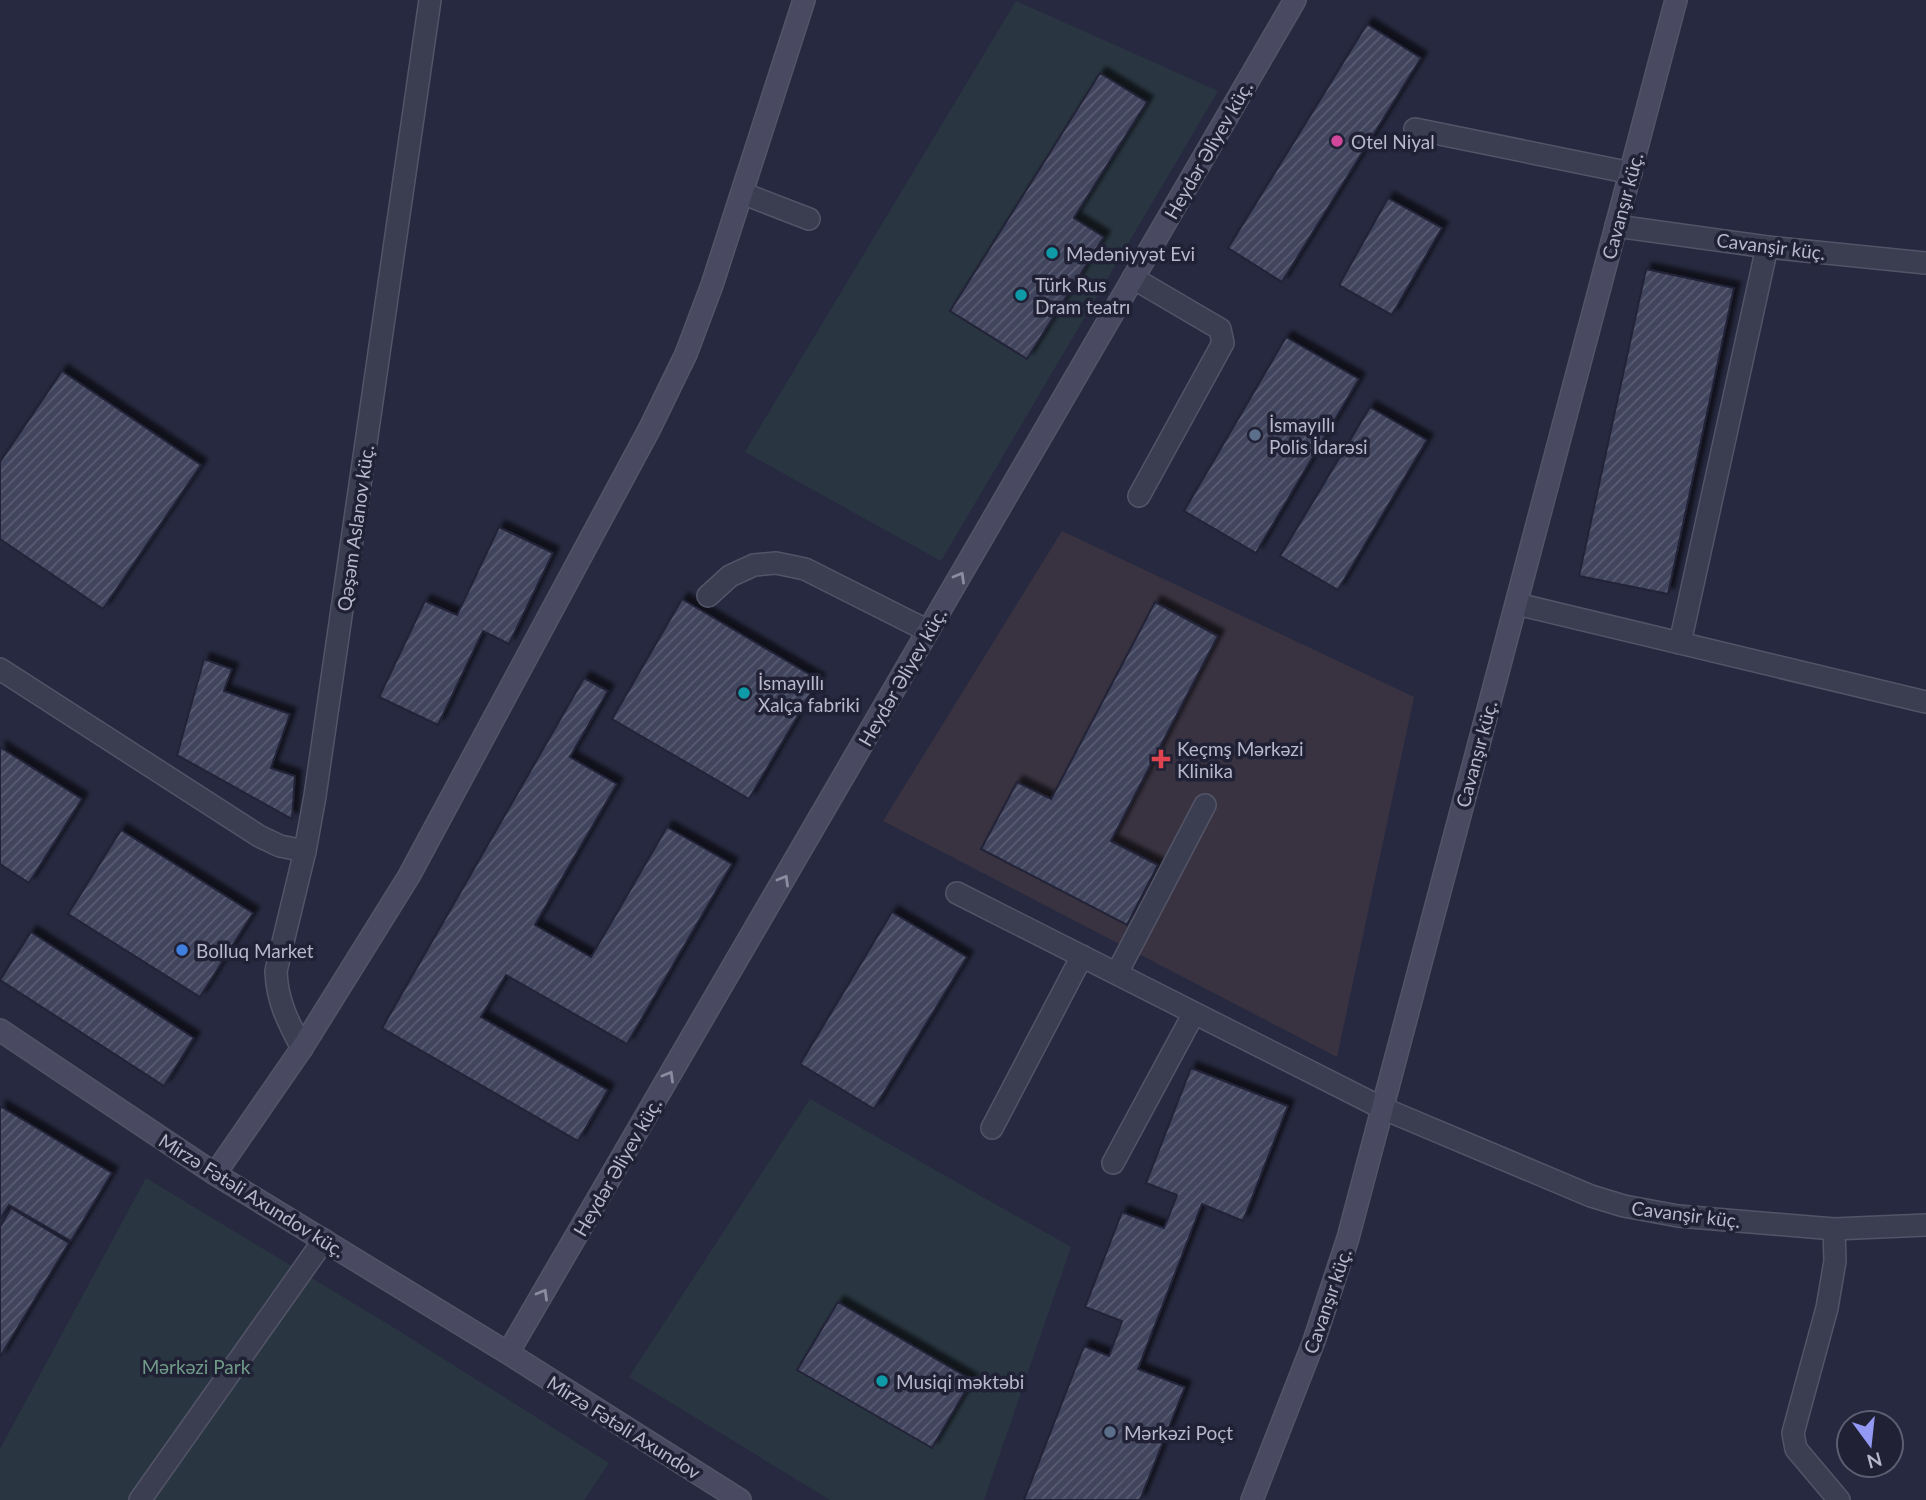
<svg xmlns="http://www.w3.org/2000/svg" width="1926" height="1500" font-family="Lato,sans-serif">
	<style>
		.medical { fill: #393341 }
		.green { fill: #293641 }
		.building { fill: url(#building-hatch); stroke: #222337; stroke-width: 2; filter: url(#shadow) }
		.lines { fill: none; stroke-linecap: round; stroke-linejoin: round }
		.lane-casing { stroke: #535467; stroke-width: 24 }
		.street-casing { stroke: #535467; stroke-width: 24 }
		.secondary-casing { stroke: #535467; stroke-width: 24 }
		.lane { stroke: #3b3d50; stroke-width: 21 }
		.street { stroke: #3b3d50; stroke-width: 21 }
		.secondary { stroke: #494a62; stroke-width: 21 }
		.oneway { stroke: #8c8ca0 }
		.hotel-dot { fill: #d1479c; stroke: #202135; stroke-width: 2.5 }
		.culture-dot { fill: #0f9aa8; stroke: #202135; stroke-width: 2.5 }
		.service-dot { fill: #5c6f8a; stroke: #202135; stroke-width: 2.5 }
		.health-dot { fill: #e0444e; stroke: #202135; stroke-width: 2.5 }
		.shop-dot { fill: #3f7fe0; stroke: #202135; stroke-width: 2.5 }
		.labels { text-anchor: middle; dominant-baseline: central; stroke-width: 7; stroke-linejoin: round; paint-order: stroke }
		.poi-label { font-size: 19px; fill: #b8b8ca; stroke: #202135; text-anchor: start }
		.street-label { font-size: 19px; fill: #b8b8ca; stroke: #202135 }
		.park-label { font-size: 19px; fill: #709a88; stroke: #202135 }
	</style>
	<defs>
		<pattern id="building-hatch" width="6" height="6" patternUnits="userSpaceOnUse" patternTransform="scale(1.75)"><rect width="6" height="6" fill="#41445d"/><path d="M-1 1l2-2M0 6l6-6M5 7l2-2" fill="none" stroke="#5a5d73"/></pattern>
		<filter id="shadow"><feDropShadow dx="6" dy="-6" stdDeviation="2" flood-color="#0009"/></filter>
	</defs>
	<rect width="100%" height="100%" fill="#272940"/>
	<path class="medical" d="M1062,531L1414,697L1337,1057L883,821Z"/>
	<path class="green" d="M1016,1L1218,91L941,561L745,452Z
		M810,1099L1071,1247L984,1500H830L629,1377Z
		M146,1178L396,1329L609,1463L584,1500H0V1449Z"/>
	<path class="building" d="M1367,24L1421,58L1282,282L1228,248Z
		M1100,73L1147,102L1074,218L1104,237L1027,359L950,311Z
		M1388,198L1442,228L1392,315L1339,285Z
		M1646,269L1734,288L1668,594L1579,576Z
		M1286,337L1359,379L1256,553L1184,511Z
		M62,371L201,465L103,609L0,539V462Z
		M1370,407L1427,440L1338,590L1280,556Z
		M499,527L553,553L509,644L483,631L438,725L379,697L425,601L457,615Z
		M682,599L819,680L749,799L612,719Z
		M1155,602L1218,636L1111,841L1158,865L1127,925L981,849L1017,782L1051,799Z
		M204,659L232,669L224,691L290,714L271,768L295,776L292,819L177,755Z
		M584,678L608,691L570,757L617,784L535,925L591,957L667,827L732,864L627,1044L506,975L481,1017L608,1090L578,1141L382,1028Z
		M0,747L82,799L29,883L0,864Z
		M121,830L253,913L200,997L68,914Z
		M892,912L967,957L874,1109L800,1064Z
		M31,932L194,1038L164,1086L0,980Z
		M1191,1068L1288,1106L1243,1221L1202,1204L1138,1369L1185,1387L1140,1500H1024L1084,1346L1109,1356L1122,1321L1085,1307L1122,1212L1164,1228L1177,1195L1146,1183Z
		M0,1106L112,1173L71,1241L9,1205L0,1219Z
		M11,1208L69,1243L0,1357V1227Z
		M838,1302L972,1380L932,1448L797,1370Z"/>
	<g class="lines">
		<defs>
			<path id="lane" d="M1415,129L1631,173
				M742,193L809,219
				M1133,278L1220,329L1223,343L1139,496
				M708,596L730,576L754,565L776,563L805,569L928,631
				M1680,643L1767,247
				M0,669L259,836L280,846L305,851
				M957,893L1382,1108
				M1117,973L1205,805
				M992,1128L1082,956
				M1113,1163L1194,1013"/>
			<path id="street" d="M1616,226L1767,247L1926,263
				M1517,604L1926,702
				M302,1048C288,1022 277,1001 276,971L305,851L315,796L430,0
				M1382,1108L1591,1196L1624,1206L1678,1216L1834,1229L1926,1225
				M1834,1229L1835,1261L1827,1308L1793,1433L1796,1449L1839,1500
				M140,1500L324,1240"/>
			<path id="secondary" d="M0,1030L215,1174L508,1353L740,1500
				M215,1174L302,1048L409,876L650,428L686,354L712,285L804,0
				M508,1353L1295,0
				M1252,1500L1314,1341L1348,1238L1676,0"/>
		</defs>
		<use href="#lane" class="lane-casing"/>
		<use href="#street" class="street-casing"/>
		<use href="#secondary" class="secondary-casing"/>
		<use href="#lane" class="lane"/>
		<use href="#street" class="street"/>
		<use href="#secondary" class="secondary"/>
	</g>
	<defs><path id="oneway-chevron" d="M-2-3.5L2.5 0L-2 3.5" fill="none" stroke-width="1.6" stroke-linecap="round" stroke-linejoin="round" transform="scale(1.75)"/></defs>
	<g class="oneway">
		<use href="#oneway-chevron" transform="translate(960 577) rotate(-60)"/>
		<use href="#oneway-chevron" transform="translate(784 880) rotate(-60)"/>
		<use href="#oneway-chevron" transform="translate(669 1076) rotate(-60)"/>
		<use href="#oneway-chevron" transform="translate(543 1294) rotate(-60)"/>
	</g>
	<circle class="hotel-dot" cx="1337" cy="141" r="7"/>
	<g class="culture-dot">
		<circle cx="1052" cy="253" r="7"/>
		<circle cx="1021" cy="295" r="7"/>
		<circle cx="744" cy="693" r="7"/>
		<circle cx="882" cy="1381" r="7"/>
	</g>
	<g class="service-dot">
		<circle cx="1255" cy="435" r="7"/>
		<circle cx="1110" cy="1432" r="7"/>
	</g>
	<path class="health-dot" d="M1157.5 748.5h7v7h7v7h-7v7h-7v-7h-7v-7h7z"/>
	<circle class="shop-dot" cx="182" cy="950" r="7"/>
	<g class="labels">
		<g class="poi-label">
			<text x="1351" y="141">Otel Niyal</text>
			<text x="1066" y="253">Mədəniyyət Evi</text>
			<text x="1035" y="284">Türk Rus<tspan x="1035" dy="22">Dram teatrı</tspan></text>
			<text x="1269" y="424">İsmayıllı<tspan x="1269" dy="22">Polis İdarəsi</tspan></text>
			<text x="758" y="682">İsmayıllı<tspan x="758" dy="22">Xalça fabriki</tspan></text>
			<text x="1177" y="748">Keçmş Mərkəzi<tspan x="1177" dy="22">Klinika</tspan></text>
			<text x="196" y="950">Bolluq Market</text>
			<text x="896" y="1381">Musiqi məktəbi</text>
			<text x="1124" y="1432">Mərkəzi Poçt</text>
		</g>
		<g class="street-label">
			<text transform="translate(1208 150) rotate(-60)">Heydər Əliyev küç.</text>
			<text transform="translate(1622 206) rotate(-75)">Cavanşır küç.</text>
			<text transform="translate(1771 246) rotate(7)">Cavanşir küç.</text>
			<text transform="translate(355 528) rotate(-82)">Qəşəm Aslanov küç.</text>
			<text transform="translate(902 677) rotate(-60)">Heydər Əliyev küç.</text>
			<text transform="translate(1476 754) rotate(-75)">Cavanşır küç.</text>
			<text transform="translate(617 1167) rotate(-60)">Heydər Əliyev küç.</text>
			<text transform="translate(252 1195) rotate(32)">Mirzə Fətəli Axundov küç.</text>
			<text transform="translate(1686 1214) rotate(7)">Cavanşir küç.</text>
			<text transform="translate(1327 1301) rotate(-71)">Cavanşır küç.</text>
			<text transform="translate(624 1427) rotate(32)">Mirzə Fətəli Axundov</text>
		</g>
		<g class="park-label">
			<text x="196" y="1366">Mərkəzi Park</text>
		</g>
	</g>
	<g transform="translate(1870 1444) rotate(165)"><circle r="33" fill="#202135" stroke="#5d5d71" stroke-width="2"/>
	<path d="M0-5L12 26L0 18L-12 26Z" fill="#9398f3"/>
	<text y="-10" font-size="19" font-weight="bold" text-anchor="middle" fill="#b8b8ca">N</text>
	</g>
</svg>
